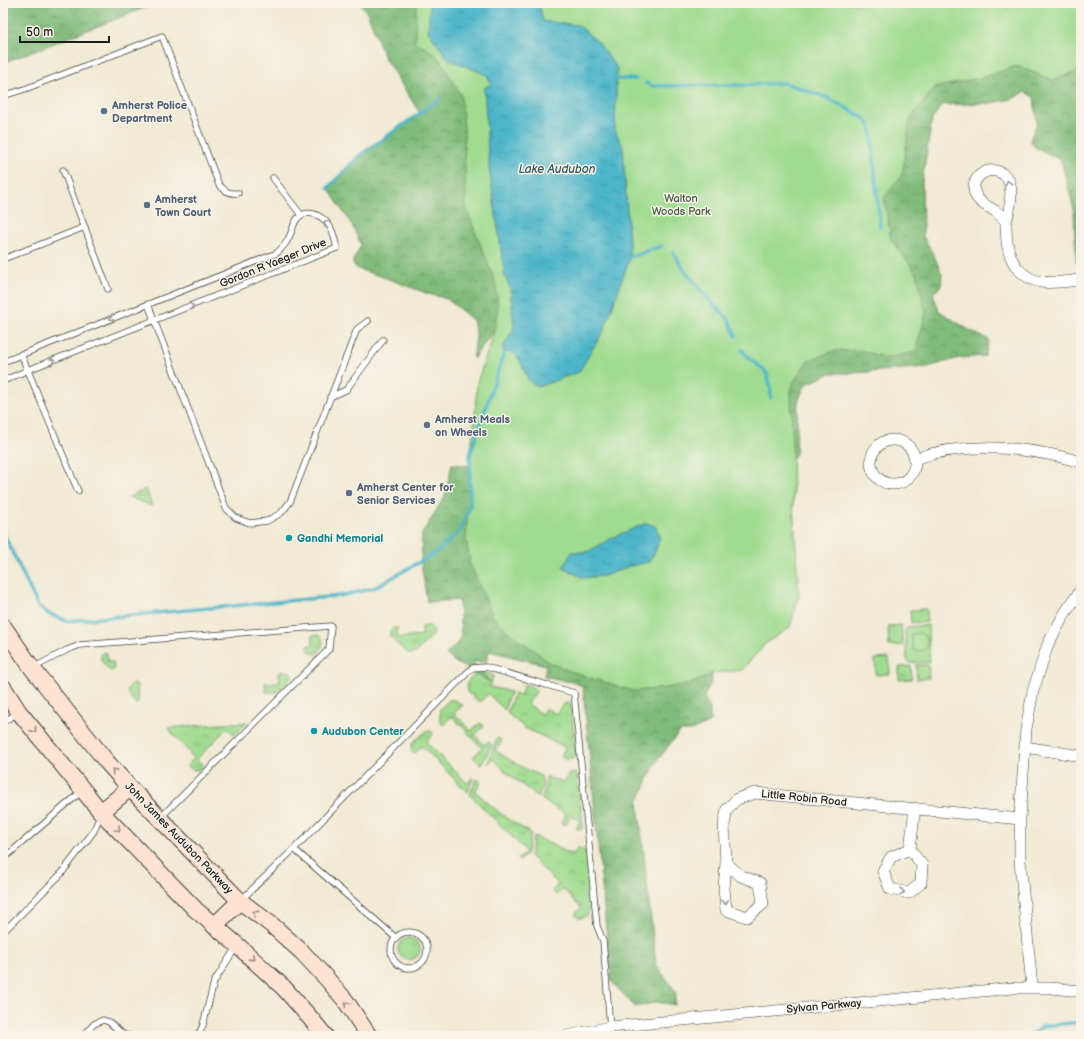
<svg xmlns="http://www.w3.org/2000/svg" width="1084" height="1039" font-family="'Balsamiq Sans',sans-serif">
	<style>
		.grass { fill: url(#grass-tufts); stroke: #5e7c56 }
		.forest { fill: url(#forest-crowns); stroke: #4e6c4b }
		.park { fill: #a0dc90; stroke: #5e7c56 }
		.water { fill: url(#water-ripples); stroke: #346872 }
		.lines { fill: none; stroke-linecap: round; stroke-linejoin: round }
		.stream { stroke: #4bb5c9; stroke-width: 3.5 }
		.service-casing { stroke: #3c3b38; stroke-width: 7 }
		.minor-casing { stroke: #3c3b38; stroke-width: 12 }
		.secondary-casing { stroke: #3c3b38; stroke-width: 18 }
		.service { stroke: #fff; stroke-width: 5.5 }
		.minor { stroke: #fff; stroke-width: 11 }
		.secondary { stroke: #fee3d2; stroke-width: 16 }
		.oneway { stroke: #999 }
		.oneway2 { stroke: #988980 }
		.service-dot { fill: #5c6f8a; stroke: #f7f3e8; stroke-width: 1.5 }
		.culture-dot { fill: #0f9aa8; stroke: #f7f3e8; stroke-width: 1.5 }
		.labels { text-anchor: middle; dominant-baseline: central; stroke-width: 3; stroke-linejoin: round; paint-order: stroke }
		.service-label { font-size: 11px; font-weight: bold; fill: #4e5e75; stroke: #f7f3e8; text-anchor: start }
		.park-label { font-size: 11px; fill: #44563f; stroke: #f7f3e8 }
		.street-label { font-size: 11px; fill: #1c1c1c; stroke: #f7f3e8 }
		.culture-label { font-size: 11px; font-weight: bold; fill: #0d838f; stroke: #f7f3e8; text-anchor: start }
		.water-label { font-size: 12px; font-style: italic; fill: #2f5961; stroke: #f7f3e8 }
	</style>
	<defs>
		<pattern id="grass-tufts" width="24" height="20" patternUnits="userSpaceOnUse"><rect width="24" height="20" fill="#a0dc90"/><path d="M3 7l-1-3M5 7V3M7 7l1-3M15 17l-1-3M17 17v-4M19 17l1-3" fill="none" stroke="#89bc7c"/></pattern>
		<pattern id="forest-crowns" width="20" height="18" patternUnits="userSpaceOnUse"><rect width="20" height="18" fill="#80bc7a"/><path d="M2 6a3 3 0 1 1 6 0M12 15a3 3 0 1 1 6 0" fill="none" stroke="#689863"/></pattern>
		<pattern id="water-ripples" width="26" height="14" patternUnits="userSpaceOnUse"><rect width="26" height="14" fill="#4bb5c9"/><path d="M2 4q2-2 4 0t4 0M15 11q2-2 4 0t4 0" fill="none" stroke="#3e92a2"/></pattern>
	</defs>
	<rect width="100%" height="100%" fill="#f7f3e8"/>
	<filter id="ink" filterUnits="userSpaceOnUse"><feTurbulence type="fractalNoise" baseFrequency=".025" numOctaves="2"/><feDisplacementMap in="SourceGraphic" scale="8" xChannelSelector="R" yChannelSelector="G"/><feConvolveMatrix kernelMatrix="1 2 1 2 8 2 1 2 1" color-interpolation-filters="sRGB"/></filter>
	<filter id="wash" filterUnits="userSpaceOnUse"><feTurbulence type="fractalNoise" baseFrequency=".012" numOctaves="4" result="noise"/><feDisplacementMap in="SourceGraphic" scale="16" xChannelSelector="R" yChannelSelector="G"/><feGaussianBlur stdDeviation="0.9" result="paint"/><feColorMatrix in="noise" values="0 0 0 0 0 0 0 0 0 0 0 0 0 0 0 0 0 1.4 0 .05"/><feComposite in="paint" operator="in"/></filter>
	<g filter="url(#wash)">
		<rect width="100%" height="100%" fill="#f1ead4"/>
		<path class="grass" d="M146,489L152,506L129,497Z
			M926,609L927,622L911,623L910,610Z
			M901,625L903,645L889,646L888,626Z
			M928,625L930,662L910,663L907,660L905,630L908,627Z
			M427,626H429L434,630C433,637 427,641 422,645C420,648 416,653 412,654C406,655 394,640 390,636V631L393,628H397L398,638L422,636V627Z
			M312,635H319L322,638L323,644L318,653L314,654L309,651L308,645H313Z
			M104,652H106L107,654L108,662H113L114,669L112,671L109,670C105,665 98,660 102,653Z
			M889,658L890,674L876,675L875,659Z
			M916,665H928L929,678L917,679Z
			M911,666L912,679L899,680V667Z
			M281,671L290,672L292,675L291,679L278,692H266L265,683L280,682L279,673Z
			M476,673C482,673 489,672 493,676L490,687L511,692L507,700L505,710L488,694L480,702L467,692V682Z
			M133,684H135L137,685L138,702L137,704H136C130,697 122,690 133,684Z
			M523,685H529L535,689L536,692L527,703L541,714L546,708L555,714L565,703L571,704L576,756C573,761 566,760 561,757L565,747L525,728L507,713L514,693L521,695Z
			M449,700H454L463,705L454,713L471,731L480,723L484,726L475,735L484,745L488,741L492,745L481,765L473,757L482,748L452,716L443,725L440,721V709Z
			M248,722L236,734H234L227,728L197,759L204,766C198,772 194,771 188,766V764L194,758L168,728Z
			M428,730L433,733V734L426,742L467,783L473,777L468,792L466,791L422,746L414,754L411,751L412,743Z
			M498,738L501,740V743L495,750C510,761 524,769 541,776L543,786L538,797L507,773L493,759L488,764L496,740Z
			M572,773L576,774L578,777L583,827L582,829H577V827L580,820L570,816L566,825L561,823L566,814L541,799L546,786V777L565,782L568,775Z
			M478,779L480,781V785L475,791L501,814L531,834L527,853L520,861L518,859L526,851L470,795L475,781Z
			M534,836L573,855L577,848C581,848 584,849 587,853L591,901L587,916L581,918H578L576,916V913L581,908L563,889L556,895L552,891L558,884L530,856Z
			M398 949a11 11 0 1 1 22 0a11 11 0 1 1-22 0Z"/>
		<path class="forest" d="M3,3H157L3,63Z
			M360,3H426L469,81L512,306L473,359L476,336L473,320L447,299L426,293L386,278L358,269L354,266L353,261L361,245L352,225L328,188L359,156L420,113L385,59L368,14Z
			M1081,3V268L1076,262L1074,209L1061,160L1035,147L1030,140L1037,123L1034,97L1025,92L1012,99L989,103L942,105L932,119L922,182L923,237L932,251L942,274L941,286L933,293L939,311L969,330L989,340L985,356L959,358L928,367L855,373H831L805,385L798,402L796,454L792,460L793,506L714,664L711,683L704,696L710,709V722L692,731H680L655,764L638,802L656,965L676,992L675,1005L657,1002L635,1007L612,982L609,959L583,687L576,683L544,676L546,665L489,651L486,662H472L490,682L455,662L446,654L461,639L459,600L427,602L421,562L422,534L445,496L452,464L470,466V455L630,257Z"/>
		<path class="park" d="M418,3H1081V70L1053,80L1017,66L980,78L934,88L910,119L902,175L884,198L891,239L917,274L926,313L915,352L888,358L860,350L833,351L807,361L791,387L793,506L799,596L790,627L765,644L742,670L713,673L695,682L666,688L633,691L581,675L548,662L534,650L513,636L494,618L470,564L466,537L470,486V455L475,417L477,382L491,343L495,325L498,309L496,284L466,208L464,128L461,96L445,67L435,54L415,42L416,11Z
			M921,633L927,638C928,650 928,650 915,651L913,648L911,634Z"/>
		<path class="water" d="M430,3H540L539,4L543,21L578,25L598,42L617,68L615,130L623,147L630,257L605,328L579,372L538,387L529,381L519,359L512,352L504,353L503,347L514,328L510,288L505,277L489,168L484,88L491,84L487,75L448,59L428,31Z
			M646,523L655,526L660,536L656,550L649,562L630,566L604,576L583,578L563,567L572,552H587L614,537Z"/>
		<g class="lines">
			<path class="stream" d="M617,79H636
				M646,83L652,86L748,85L785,83L828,98L866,119L871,128L880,227
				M328,188L359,156L440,99
				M673,252L684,270L713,304L728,318L736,336
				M630,257L662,246
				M742,350L748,357L766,372L770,384L771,398
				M3,532L38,606L49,614L67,621L340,596L374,588L437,552L460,531L470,507V455L504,353
				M1030,1036L1043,1026L1081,1022"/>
		</g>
	</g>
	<g filter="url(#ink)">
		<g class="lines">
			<defs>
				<path id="service" d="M3,96L25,89L162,36L219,185C225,191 229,194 238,193
					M63,170L108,289
					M273,178L301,215
					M3,259L85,227
					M148,304L226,508L236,518L250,523L267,521L281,513L290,502L357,329L368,321
					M21,354L78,491
					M3,362L277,253C281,249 285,245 287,241C292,234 292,226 297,219C307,207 324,216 330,227C334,233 335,241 337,248L28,370L3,381
					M330,397L346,390L383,340
					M33,668L67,650L80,645L331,626L329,649L161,817
					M3,722L18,713
					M294,849L396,938
					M3,859L82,791
					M241,900L294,849L453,687L472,668L486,667L574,693L597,926L603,941L610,1027
					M3,932L61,874L94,831L100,815
					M391 950a18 18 0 1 1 36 0a18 18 0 1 1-36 0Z
					M83,1036L94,1024L103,1020L109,1022L124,1035L129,1036
					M196,1036L200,1032L203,1025L214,982L236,947"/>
				<path id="minor" d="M1006,221C1002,217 999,214 995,211C988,206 980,204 976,196C967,179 989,163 1003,174C1014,181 1011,200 1009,211C1008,215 1006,219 1006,223C1006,239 1007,256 1018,269C1024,275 1032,281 1041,282C1054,284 1068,281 1081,280
					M871 462a22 22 0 1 1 44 0a22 22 0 1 1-44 0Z
					M914,459C956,444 1005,446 1048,454C1059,456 1070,459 1081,462
					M1025,747L1081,756
					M910,849L891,857L883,871L890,889L909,893L921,883L922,865L910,849L915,808
					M726,863L741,876L760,883L763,904L747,917L726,910L724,888L726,863L724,825L727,809L737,799L755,793L1020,819
					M1032,987L1020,861V819L1026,729L1033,691L1048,644L1065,613L1081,590
					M567,1036L610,1027L1013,988H1051L1081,991"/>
				<path id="secondary" d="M3,626L32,668L106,761L130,788L240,901L273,926L302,952L327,979L345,1000L369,1036
					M3,687L19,712L101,812L196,910L236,944L284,988L312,1020L325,1036
					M101,812L130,788
					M214,926L240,901"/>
			</defs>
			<use href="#service" class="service-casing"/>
			<use href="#minor" class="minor-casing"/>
			<use href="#secondary" class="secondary-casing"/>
			<use href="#service" class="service"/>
			<use href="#minor" class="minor"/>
			<use href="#secondary" class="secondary"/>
		</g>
		<defs><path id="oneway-chevron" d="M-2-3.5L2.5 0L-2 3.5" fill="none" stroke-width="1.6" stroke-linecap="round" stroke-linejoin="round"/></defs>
		<g class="oneway">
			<use href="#oneway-chevron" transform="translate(1008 183) rotate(-107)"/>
			<use href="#oneway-chevron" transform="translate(326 223) rotate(-134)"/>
			<use href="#oneway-chevron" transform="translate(191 306) rotate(-22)"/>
			<use href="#oneway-chevron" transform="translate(112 318) rotate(158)"/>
			<use href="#oneway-chevron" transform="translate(52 361) rotate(-21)"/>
			<use href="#oneway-chevron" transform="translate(902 892) rotate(13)"/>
			<use href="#oneway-chevron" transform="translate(725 902) rotate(84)"/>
		</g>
		<g class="oneway2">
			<use href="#oneway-chevron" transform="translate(34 730) rotate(51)"/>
			<use href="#oneway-chevron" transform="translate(114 771) rotate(-132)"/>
			<use href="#oneway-chevron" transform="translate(118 829) rotate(45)"/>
			<use href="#oneway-chevron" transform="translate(255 913) rotate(-143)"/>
			<use href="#oneway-chevron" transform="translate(252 958) rotate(42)"/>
			<use href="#oneway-chevron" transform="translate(347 1004) rotate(-125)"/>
		</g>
	</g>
	<g class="service-dot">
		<circle cx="104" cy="111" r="4"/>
		<circle cx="147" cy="205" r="4"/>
		<circle cx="427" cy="425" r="4"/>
		<circle cx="349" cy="493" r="4"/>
	</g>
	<g class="culture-dot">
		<circle cx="289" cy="538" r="4"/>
		<circle cx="314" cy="731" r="4"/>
	</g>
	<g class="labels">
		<g class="service-label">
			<text x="112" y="105">Amherst Police<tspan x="112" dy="13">Department</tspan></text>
			<text x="155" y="199">Amherst<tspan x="155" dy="13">Town Court</tspan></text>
			<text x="435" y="419">Amherst Meals<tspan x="435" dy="13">on Wheels</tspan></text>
			<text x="357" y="487">Amherst Center for<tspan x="357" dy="13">Senior Services</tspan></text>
		</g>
		<g class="park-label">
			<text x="681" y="198">Walton<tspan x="681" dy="13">Woods Park</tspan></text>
		</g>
		<g class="street-label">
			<text transform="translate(273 263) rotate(-22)">Gordon R Yaeger Drive</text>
			<text transform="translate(804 798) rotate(6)">Little Robin Road</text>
			<text transform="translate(179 838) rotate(46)">John James Audubon Parkway</text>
			<text transform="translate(824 1006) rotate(-5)">Sylvan Parkway</text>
		</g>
		<g class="culture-label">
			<text x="297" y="538">Gandhi Memorial</text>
			<text x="322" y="731">Audubon Center</text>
		</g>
		<g class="water-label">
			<text x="557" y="169">Lake Audubon</text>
		</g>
	</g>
	<rect width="1084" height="1039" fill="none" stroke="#f7f3e8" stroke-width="16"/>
	<path d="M20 36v6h89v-6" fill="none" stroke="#1c1c1c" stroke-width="2"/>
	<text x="26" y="36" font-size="12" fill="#1c1c1c" stroke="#f7f3e8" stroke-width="3" paint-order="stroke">50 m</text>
</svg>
